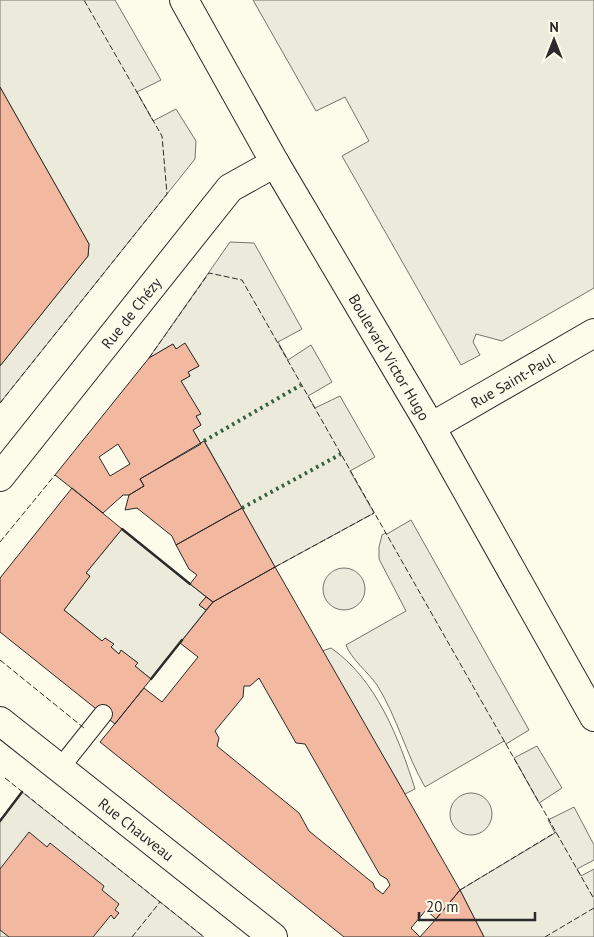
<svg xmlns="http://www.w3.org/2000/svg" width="594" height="937" font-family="'PT Sans',sans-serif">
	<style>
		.green { fill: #ecebdb; stroke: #74746e }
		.building { fill: #f2b8a0; stroke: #2b2b2b; fill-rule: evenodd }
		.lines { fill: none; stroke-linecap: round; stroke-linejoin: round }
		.lane-casing { stroke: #2b2b2b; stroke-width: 20 }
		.street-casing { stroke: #2b2b2b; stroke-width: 30 }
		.secondary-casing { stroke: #2b2b2b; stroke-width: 30 }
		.lane { stroke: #fdfbea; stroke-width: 18 }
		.street { stroke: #fdfbea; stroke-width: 28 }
		.secondary { stroke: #fdfbea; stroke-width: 28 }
		.hedge { stroke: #34623c; stroke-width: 4; stroke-dasharray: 2.5 4; stroke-linecap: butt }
		.fence { stroke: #2b2b2b; stroke-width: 1; stroke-dasharray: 6 2.5; stroke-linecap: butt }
		.wall { stroke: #2b2b2b; stroke-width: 2.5 }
		.labels { text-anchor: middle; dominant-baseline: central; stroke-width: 4; stroke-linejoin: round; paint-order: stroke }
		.street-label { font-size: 15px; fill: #2b2b2b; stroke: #fdfbea }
	</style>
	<rect width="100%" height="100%" fill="#fdfbea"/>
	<path class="green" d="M0,0H115L161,80L137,92L153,121L176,109L196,141L195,159L0,403V366L88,256L89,244L0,87Z
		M253,0H594V288L502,341L476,334L473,342L480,355L461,365L342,156L369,141L345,97L316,111Z
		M230,242L254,243L302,329L278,342L288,360L311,345L332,382L308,396L315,408L340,396L375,457L350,471L374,513L275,567L205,442L201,444L193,430L201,425L196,416L200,414L181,381L190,376L188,372L199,366L191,354L176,349L173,344L149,358Z
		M411,520L529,730L506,744L504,741L425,787C406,754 397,717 377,685C368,672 351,659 346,645L406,611L379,559V547L382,535L385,533L387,534Z
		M122,529L206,597L199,605L206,610L151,679L135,666L137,662L121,651L119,654L111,647L113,644L105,638L102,641L64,610L90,576L86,573Z
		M323 589a21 21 0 1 1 42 0a21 21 0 1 1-42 0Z
		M331,648C376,679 399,738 415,789L405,794L322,651Z
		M537,746L562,788L539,803L514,758Z
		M22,792L204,937H0V821Z
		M450 814a21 21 0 1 1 42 0a21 21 0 1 1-42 0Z
		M574,807L594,845V860L577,869L581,876L594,869V937H484L460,890L555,833L548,820Z"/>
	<path class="building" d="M0,87L89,244L88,256L0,366Z
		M185,343L199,366L188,372L190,376L181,381L201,414L196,416L201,425L193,430L201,444L140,479L144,486L129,495H123L103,513L55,475L149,358L173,344L176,349ZM118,444L130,464L110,476L99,457Z
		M204,441L242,508L176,545L172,536L137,508L125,510L129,495L144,486L140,479Z
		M72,488L122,529L86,573L90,576L64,610L102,641L105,638L114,644L111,647L119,654L121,650L138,663L135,666L151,679L115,724L0,632V578Z
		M242,508L275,567L213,602L190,584L197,575L189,569L176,545Z
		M275,567L460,890L436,919L426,910L411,928L420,937H344L100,742L144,688L162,702L198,657L180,643L213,602ZM259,678L296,743L305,744L380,875L387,879L390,885L383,894L375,888L373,883L309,831L299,813L217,746L219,738L215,731L243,697L244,686H250Z
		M206,597L213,602L206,610L199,605Z
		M29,832L47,847L50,843L104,886L102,890L119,904L115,910L119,913L114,919L111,915L93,937H9L0,930V869Z
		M460,890L484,937H420L436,919Z"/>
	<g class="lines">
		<defs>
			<path id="lane" d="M60,768L103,714"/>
			<g id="street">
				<path id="s1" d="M431,427L594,333"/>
				<path id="s2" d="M0,477L230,188L275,163"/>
				<path id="s3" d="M0,721L273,937"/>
			</g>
			<g id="secondary">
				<path id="s4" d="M184,0L275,163L431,427L594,717"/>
			</g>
		</defs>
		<use href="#lane" class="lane-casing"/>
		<use href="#street" class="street-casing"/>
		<use href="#secondary" class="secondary-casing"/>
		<use href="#lane" class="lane"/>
		<use href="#street" class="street"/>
		<use href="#secondary" class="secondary"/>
		<path class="hedge" d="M204,441L301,385
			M242,508L341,454"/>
		<path class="fence" d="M149,358L209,273L242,280L594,899
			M0,403L167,194L162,136L84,0
			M0,542L55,475
			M275,567L374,513
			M0,660L84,728
			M5,778L204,937
			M460,890L556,832
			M132,937L160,902
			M545,937L594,908"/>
		<path class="wall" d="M122,529L190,584
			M151,679L182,640
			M0,821L22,792"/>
	</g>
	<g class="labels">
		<g class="street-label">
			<text stroke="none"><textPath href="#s2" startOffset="210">Rue de Chézy</textPath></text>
			<text stroke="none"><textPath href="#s4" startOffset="412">Boulevard Victor Hugo</textPath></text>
			<text stroke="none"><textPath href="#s1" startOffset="94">Rue Saint-Paul</textPath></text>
			<text stroke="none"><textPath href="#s3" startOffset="174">Rue Chauveau</textPath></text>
		</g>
	</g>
	<g transform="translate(554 40)" stroke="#fdfbea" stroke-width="4" paint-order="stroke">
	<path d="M0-4L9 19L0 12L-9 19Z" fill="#2b2b2b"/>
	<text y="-8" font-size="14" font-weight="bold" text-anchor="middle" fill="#2b2b2b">N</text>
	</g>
	<path d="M419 912v8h116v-8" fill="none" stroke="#2b2b2b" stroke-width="2.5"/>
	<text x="426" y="912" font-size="15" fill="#2b2b2b" stroke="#fdfbea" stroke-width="4" paint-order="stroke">20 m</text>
</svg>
